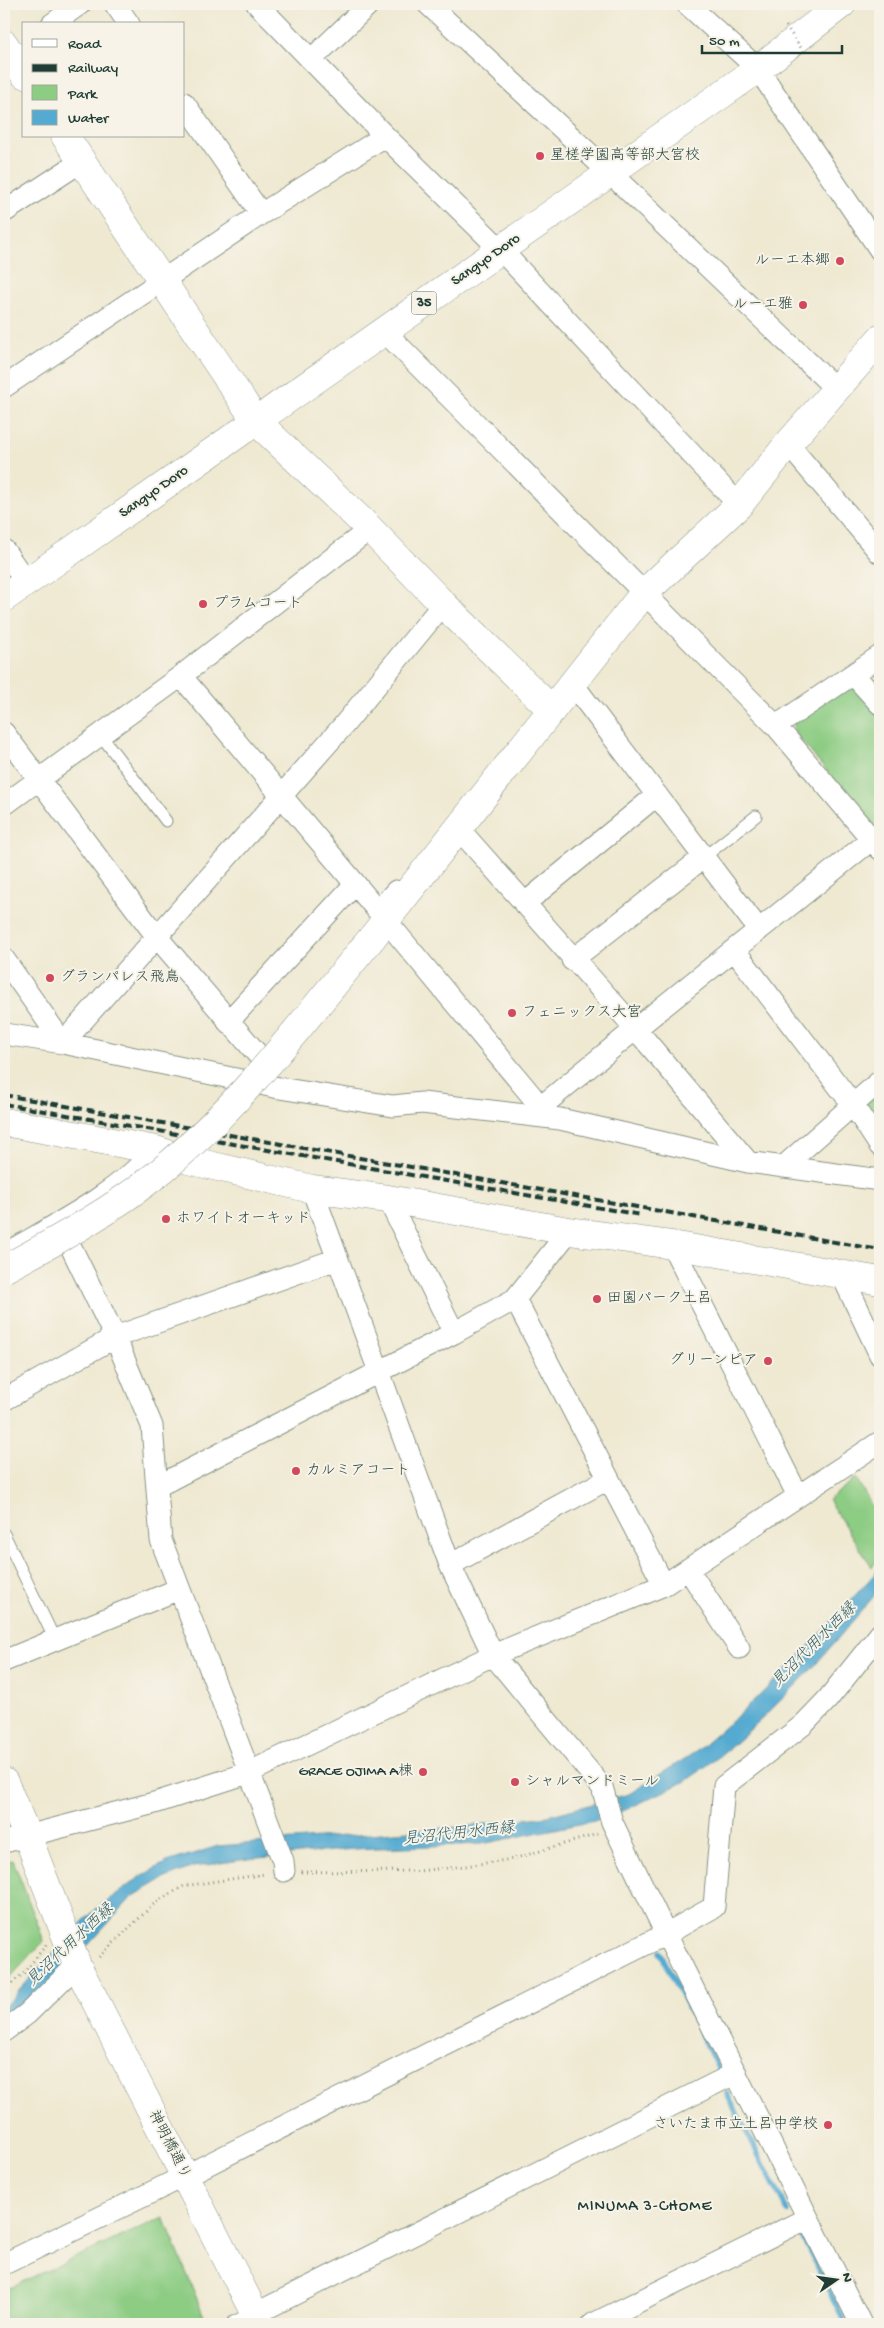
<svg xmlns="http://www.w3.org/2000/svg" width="884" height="2328" font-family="'Gochi Hand','Klee One',sans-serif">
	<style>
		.green { fill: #8ccc83; stroke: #56845c }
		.water { fill: #55aad1; stroke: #3a7482 }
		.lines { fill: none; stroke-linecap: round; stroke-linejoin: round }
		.stream { stroke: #55aad1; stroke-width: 5.5 }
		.service-casing { stroke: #879383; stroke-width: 13 }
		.pedestrian-casing { stroke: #879383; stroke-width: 18 }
		.minor-casing { stroke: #879383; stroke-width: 23 }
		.tertiary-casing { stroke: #879383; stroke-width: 29 }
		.primary-casing { stroke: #879383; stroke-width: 29 }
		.path { stroke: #879383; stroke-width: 3; stroke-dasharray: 1 4; stroke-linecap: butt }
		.service { stroke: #fff; stroke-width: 11 }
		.pedestrian { stroke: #fff; stroke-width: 16 }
		.minor { stroke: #fff; stroke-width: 21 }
		.tertiary { stroke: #fff; stroke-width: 28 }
		.primary { stroke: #fff; stroke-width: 28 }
		.rail { stroke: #1f3d34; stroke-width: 4; stroke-dasharray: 8 4; stroke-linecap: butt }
		.tertiary-bridge-casing { stroke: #879383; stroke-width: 29; stroke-linecap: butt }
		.path-bridge { stroke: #879383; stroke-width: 3; stroke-dasharray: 1 4; stroke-linecap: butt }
		.tertiary-bridge { stroke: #fff; stroke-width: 28 }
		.poi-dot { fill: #d1495b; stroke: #f7f3e8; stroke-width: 2 }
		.labels { text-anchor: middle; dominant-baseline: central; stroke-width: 4; stroke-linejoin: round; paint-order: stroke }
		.shield { fill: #f7f3e8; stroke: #60746a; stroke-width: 1 }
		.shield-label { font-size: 14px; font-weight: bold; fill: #1f3d34 }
		.poi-label { font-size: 15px; fill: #1f3d34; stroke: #f7f3e8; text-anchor: start }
		.street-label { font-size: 15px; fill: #1f3d34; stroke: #f7f3e8 }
		.water-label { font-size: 16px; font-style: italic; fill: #2f5e63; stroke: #f7f3e8 }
		.neighbourhood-label { font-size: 16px; letter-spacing: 1px; fill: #1f3d34; stroke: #f7f3e8 }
	</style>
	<rect width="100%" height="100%" fill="#f7f3e8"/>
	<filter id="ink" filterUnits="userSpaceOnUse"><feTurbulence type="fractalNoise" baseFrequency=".02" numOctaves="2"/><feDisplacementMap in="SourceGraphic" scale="10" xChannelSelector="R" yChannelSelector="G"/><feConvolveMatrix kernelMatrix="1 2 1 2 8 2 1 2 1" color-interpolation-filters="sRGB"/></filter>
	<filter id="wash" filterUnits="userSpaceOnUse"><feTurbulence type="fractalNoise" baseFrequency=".0096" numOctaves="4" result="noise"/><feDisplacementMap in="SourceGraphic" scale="20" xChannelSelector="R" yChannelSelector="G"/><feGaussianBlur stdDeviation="1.12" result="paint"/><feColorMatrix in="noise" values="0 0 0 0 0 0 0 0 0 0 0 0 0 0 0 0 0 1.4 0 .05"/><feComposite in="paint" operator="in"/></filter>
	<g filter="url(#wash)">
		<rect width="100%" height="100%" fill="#efe9d2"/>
		<path class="green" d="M851,683L880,713V835L794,732V723Z
			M880,1081V1146L853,1105Z
			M856,1478L880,1520V1557L872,1567L828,1500Z
			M13,1860L44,1941L4,1984V1862Z
			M164,2217L207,2324H4V2290Z"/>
		<path class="water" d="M880,1568V1589L811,1670L765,1716L724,1753L686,1781L621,1812L594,1821L482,1844L353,1849L248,1859L193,1867L163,1879L132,1897L62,1974L4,2024V2007L80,1924L101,1905L143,1875L167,1862L218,1846L470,1826L548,1816L629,1794L697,1751L752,1703L808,1647Z"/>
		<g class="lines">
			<path class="stream" d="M660,1952L718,2068
				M727,2094L788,2212
				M803,2239L846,2324"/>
		</g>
	</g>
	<g filter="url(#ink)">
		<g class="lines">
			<defs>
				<path id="service" d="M100,734L166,821
					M704,857L756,816
					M4,1534L55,1640"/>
				<path id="pedestrian" d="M235,2324L255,2314"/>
				<path id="minor" d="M115,4L129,24
					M257,4L385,136L501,250L739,505
					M428,4L610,173L836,389
					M687,4L758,69L880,250
					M52,24L80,4
					M311,60L369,4
					M184,103L261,214
					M4,212L82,161
					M384,331L776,726L880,849
					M4,387L261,214L385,136
					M788,444L880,553
					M4,550L26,582
					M853,674L880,704
					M181,676L378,911L396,891
					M572,683L759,930
					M776,726L880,656
					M4,733L157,937L259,1056
					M4,805L181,676L370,529
					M458,828L635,1028L748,1162
					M524,904L657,795
					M394,930L541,1107
					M735,951L853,1105L880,1146
					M4,959L63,1043L343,726L443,604
					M572,960L704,857
					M228,1022L355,884
					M4,1034L63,1043L279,1088L393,1106L422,1103L560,1119L748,1162L880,1180
					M535,1116L541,1107C649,1016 761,929 871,840
					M783,1167L880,1081
					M312,1189L450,1565L493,1655L602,1787L612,1822L666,1934L861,2324
					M388,1199L454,1333
					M69,1243L115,1337L152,1426L161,1540L283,1861L284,1871
					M672,1245L798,1496
					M10,1251C62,1221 115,1194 156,1150
					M841,1273L880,1355
					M515,1299L664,1585
					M4,1400L115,1337L337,1259
					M158,1486L454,1333L515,1299L569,1231
					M450,1565L608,1479
					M688,1569L739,1648
					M4,1661L179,1589
					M4,1842L158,1802L248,1773L493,1655L664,1585L880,1442
					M4,2031L27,2014L77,1965
					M4,2264L185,2176L666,1934L714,1907L724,1786L803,1725L827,1700L880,1634
					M255,2314L736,2073
					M593,2324L808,2218"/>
				<path id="tertiary" d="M4,44L24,74
					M65,136L256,421L370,529L443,604L552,710
					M371,939L644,593L739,505L788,444L880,339
					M4,1122L156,1150L188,1160L312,1189L388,1199L569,1231L672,1245L880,1281
					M4,1782L27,1835L77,1965L260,2324"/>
				<path id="primary" d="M4,598L758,69L842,4"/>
			</defs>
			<use href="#service" class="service-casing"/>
			<use href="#pedestrian" class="pedestrian-casing"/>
			<use href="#minor" class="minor-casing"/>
			<use href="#tertiary" class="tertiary-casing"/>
			<use href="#primary" class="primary-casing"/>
			<path class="path" d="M301,1872L418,1871L465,1866L513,1859L598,1834
				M99,1957L156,1902L184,1886L265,1874
				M4,1989L24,1973L46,1945"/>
			<use href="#service" class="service"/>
			<use href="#pedestrian" class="pedestrian"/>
			<use href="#minor" class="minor"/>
			<use href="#tertiary" class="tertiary"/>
			<use href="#primary" class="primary"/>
			<path class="rail" d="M4,1095L880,1250
				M4,1104L641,1215"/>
			<defs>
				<path id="tertiary-bridge" d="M4,1269C58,1240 113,1210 161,1171C241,1105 305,1019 371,939"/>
			</defs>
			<use href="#tertiary-bridge" class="tertiary-bridge-casing"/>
			<path class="path-bridge" d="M786,26L805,54"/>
			<use href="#tertiary-bridge" class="tertiary-bridge"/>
		</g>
	</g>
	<g class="poi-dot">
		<circle cx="540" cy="156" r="5"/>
		<circle cx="840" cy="261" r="5"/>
		<circle cx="803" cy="305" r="5"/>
		<circle cx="203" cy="604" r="5"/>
		<circle cx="50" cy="978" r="5"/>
		<circle cx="512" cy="1013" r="5"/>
		<circle cx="166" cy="1219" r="5"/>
		<circle cx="597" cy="1299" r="5"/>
		<circle cx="768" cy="1361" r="5"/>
		<circle cx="296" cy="1471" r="5"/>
		<circle cx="423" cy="1772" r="5"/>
		<circle cx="515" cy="1782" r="5"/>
		<circle cx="828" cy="2125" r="5"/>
	</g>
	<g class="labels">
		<rect class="shield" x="411.5" y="291.5" width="25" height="23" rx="4"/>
		<g class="shield-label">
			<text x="424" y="303">35</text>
		</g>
		<g class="poi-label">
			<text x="550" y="156">星槎学園高等部大宮校</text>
			<text x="830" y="261" text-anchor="end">ルーエ本郷</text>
			<text x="793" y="305" text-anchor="end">ルーエ雅</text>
			<text x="213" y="604">プラムコート</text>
			<text x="60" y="978">グランパレス飛鳥</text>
			<text x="522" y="1013">フェニックス大宮</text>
			<text x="176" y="1219">ホワイトオーキッド</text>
			<text x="607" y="1299">田園パーク土呂</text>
			<text x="758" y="1361" text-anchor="end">グリーンピア</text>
			<text x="306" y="1471">カルミアコート</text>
			<text x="413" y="1772" text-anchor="end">GRACE OJIMA A棟</text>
			<text x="525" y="1782">シャルマンドミール</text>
			<text x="818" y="2125" text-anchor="end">さいたま市立土呂中学校</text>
		</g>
		<g class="street-label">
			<text transform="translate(486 260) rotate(-35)">Sangyo Doro</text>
			<text transform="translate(154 492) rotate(-35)">Sangyo Doro</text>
			<text transform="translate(169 2145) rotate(63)">神明橋通り</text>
		</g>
		<g class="water-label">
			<text transform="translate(815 1646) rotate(-45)">見沼代用水西縁</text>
			<text transform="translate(459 1835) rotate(-6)">見沼代用水西縁</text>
			<text transform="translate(71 1946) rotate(-43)">見沼代用水西縁</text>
		</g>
		<g class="neighbourhood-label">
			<text x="645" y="2207">MINUMA 3-CHOME</text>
		</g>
	</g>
	<rect width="884" height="2328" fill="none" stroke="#f7f3e8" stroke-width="20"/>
	<rect x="22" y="22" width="162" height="115" fill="#f7f3e8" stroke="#a1aaa0"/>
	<rect x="32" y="39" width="25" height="8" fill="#ffffff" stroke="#a1aaa0"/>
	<text x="68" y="48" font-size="15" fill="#1f3d34">Road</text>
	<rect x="32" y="64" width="25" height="8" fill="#1f3d34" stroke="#a1aaa0"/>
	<text x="68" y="72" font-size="15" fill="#1f3d34">Railway</text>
	<rect x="32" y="85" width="25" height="15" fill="#8ccc83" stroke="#a1aaa0"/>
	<text x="68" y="98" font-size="15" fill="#1f3d34">Park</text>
	<rect x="32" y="110" width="25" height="15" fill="#55aad1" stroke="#a1aaa0"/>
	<text x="68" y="122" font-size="15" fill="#1f3d34">Water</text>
	<g transform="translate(836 2280) rotate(77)" stroke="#f7f3e8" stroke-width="4" paint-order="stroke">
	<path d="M0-4L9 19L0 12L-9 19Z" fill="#1f3d34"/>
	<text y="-8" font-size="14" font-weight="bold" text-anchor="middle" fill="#1f3d34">N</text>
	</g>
	<path d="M702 45v8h140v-8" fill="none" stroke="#1f3d34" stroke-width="2.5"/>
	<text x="709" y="45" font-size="15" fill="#1f3d34" stroke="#f7f3e8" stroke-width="4" paint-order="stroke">50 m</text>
</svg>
